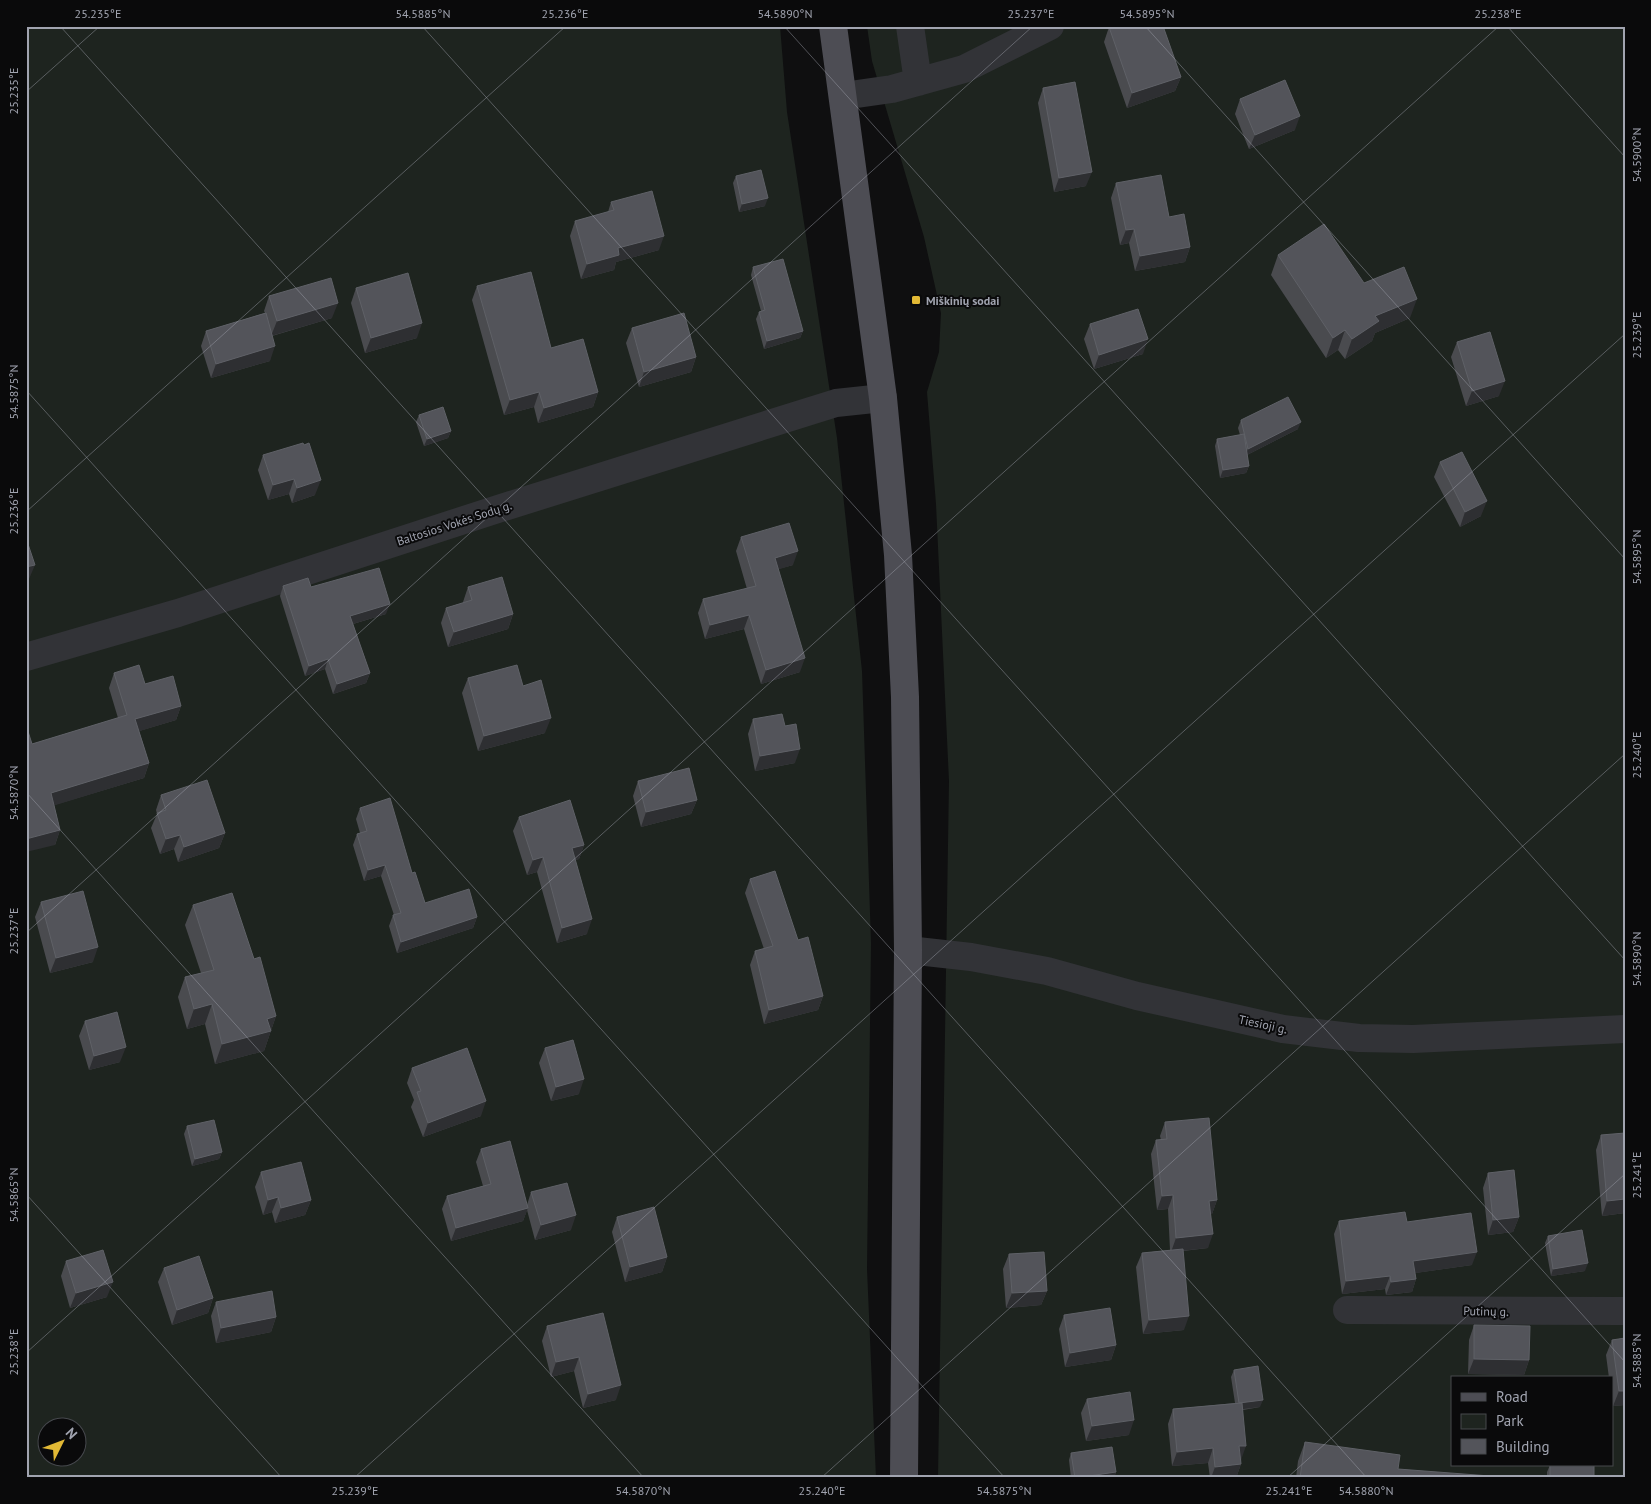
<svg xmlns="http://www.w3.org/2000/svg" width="1651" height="1504" font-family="'PT Sans',sans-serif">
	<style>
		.green { fill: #1e241f; fill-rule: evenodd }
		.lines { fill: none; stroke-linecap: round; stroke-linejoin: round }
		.minor { stroke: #323337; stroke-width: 28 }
		.major { stroke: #4d4d54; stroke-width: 28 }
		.wall { fill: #4a4b4f }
		.shaded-wall { fill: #2e2f32 }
		.building { fill: #53545a; stroke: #5f6167 }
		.ticks { fill: none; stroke: #a1a4b0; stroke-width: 1; stroke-opacity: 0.45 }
		.poi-dot { fill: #e2b935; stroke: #0a0a0b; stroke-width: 2 }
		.labels { text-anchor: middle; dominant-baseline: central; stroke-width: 4; stroke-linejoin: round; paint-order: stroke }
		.poi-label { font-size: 12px; font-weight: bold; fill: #a1a4b0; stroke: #0a0a0b; text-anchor: start }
		.street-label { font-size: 12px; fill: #a1a4b0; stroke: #0a0a0b }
		.neatline { fill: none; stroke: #a1a4b0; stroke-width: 2 }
		.ticks-label { font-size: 12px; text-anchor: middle; fill: #a1a4b0 }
	</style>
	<rect width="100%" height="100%" fill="#0f0f10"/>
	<path class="green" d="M26,26H780L787,112L837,438L862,671L871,943L867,1269L876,1478H26ZM48,1426H78V1456H48Z
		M867,26H1625V1478H938L949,781L936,504L927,392L939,352L941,313L924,237L872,61ZM1452,1378H1612V1465H1452Z"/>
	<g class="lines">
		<path class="minor" d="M910,26L918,82
			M843,96L892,89L964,69L1050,26
			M26,657L178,613L501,508L836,403L883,398
			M908,950L971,957L1047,971L1137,996L1283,1029L1359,1038L1413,1039L1625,1029
			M1347,1310L1625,1311"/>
		<path class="major" d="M833,26L883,398L898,555L905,697L908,950L904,1478"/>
	</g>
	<path class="wall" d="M1109,27L1181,77L1175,91L1127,108L1104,42Z
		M1043,88L1086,186L1054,192L1038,103Z
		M1240,99L1295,130L1249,149L1235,114Z
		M736,176L765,206L739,212L733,183Z
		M1116,183L1169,217L1190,247L1185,262L1135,271L1129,243L1120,245L1111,198Z
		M611,202L659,250L616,262L614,270L581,279L570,236L575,221L608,212Z
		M1278,255L1364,283L1410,318L1375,333L1372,341L1345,359L1338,350L1326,358L1271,275Z
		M753,267L803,331L800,338L764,349L756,319L759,312L761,311L751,275Z
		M477,286L551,348L598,392L593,407L538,423L534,407L504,415L472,300Z
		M356,288L417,338L365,353L351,303Z
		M269,296L332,318L272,336L270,361L211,378L201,346L206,331L265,313L264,311Z
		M1090,324L1143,354L1094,369L1084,339Z
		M632,328L696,357L691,372L639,387L626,343Z
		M1457,342L1499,396L1466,406L1451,357Z
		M419,415L451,431L448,438L424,446L416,422Z
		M1241,420L1298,429L1247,455L1249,466L1246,473L1220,478L1215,446L1217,439L1240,435L1238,428Z
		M263,455L315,495L292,503L289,494L268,500L258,470Z
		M1440,462L1481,516L1460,527L1434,477Z
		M741,537L793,565L778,569L800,672L761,684L744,629L705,639L698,613L703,599L747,589L736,551Z
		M283,586L311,587L386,614L353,624L370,673L366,683L333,694L325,669L305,676L280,596Z
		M468,587L513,614L508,629L448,647L441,623L446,608L463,603V602Z
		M114,673L145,684L181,706L176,720L139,731L149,763L144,778L54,805L60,830L55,845L32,744L118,718L109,688Z
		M468,678L523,686L545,733L478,751L462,693Z
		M753,719L785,726L795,763L755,771L748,734Z
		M638,781L697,800L691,814L641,827L633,796Z
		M161,795L225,833L219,848L178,862L174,849L160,854L151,828L157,814L156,810Z
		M360,808L412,873L425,903L477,917L473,928L397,953L389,926L393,915H394L381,876L364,881L353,845L357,834L360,833L356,819Z
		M519,817L584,845L579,859L575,860L587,934L557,943L537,872L527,875L513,831Z
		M750,879L823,996L818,1010L764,1024L750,965L755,951L764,949L745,893Z
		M41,902L93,962L50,973L35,917Z
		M193,905L254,959L276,1016L264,1051L215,1064L205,1024L187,1029L178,997L185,977L201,973L185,925Z
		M85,1021L120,1062L89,1070L79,1036Z
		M545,1048L579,1094L551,1101L539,1063Z
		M412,1068L481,1116L423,1137L411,1107L414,1100L407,1083Z
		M1165,1122L1217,1200L1212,1214H1211L1208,1248L1183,1251L1184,1330L1143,1334L1136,1267L1142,1253L1170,1250L1168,1209L1157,1210L1151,1154L1156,1140H1161L1160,1136Z
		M187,1126L222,1152L219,1159L192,1166L184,1134Z
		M1601,1135L1625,1213L1602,1216L1596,1150Z
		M481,1149L527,1205L531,1192L571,1230L535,1240L527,1210L523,1221L451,1241L442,1209L447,1196L483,1186L476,1162Z
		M261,1172L311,1200L305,1215L275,1223L272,1212L263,1215L255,1187Z
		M1488,1173L1519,1217L1513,1232L1488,1235L1483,1188Z
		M617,1217L667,1257L662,1272L625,1282L612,1232Z
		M1339,1221L1407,1222L1472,1265L1415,1273L1416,1279L1412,1292L1386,1295L1385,1289L1342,1294L1334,1234Z
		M1548,1236L1585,1271L1551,1276L1545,1243Z
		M1009,1254L1047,1291L1041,1305L1006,1308L1003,1269Z
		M66,1261L107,1297L70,1308L61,1276Z
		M164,1268L213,1298L208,1313L172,1325L158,1282Z
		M216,1302L276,1317L271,1332L216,1343L211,1316Z
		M603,1313L616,1400L583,1408L574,1371L551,1377L542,1341L547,1326Z
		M1064,1315L1116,1345L1111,1360L1065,1367L1059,1329Z
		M1474,1325L1529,1360L1524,1375L1468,1374L1469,1340Z
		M1625,1338V1405L1613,1406L1612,1399V1378H1609L1606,1355L1612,1340Z
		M1234,1370L1260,1407L1243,1410L1241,1464L1236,1478H1210L1208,1463L1172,1466L1168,1424L1173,1409L1235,1403L1231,1377Z
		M1087,1399L1129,1435L1086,1441L1081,1413Z
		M1305,1442L1398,1469L1490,1478H1296L1298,1461Z
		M1071,1453L1116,1472L1114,1478H1071L1069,1460Z
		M1550,1465L1594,1478H1547V1472Z"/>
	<path class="shaded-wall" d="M1181,77L1175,91L1127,108L1132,93Z
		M1300,116L1295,130L1249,149L1255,135Z
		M1092,172L1086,186L1054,192L1059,178Z
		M768,198L765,206L739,212L742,204Z
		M1134,229L1129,243L1120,245L1126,230Z
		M664,236L659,250L616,262L614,270L581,279L587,264L618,248Z
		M1190,247L1185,262L1135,271L1140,256Z
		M1417,299L1410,318L1375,333L1372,341L1345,359L1352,339L1375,316Z
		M338,303L332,318L271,336L277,321Z
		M422,323L417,338L365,353L371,338Z
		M1345,330L1338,350L1326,358L1333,338Z
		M803,331L800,338L764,349L767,341Z
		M1148,339L1143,354L1094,369L1099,355Z
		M275,346L270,361L211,378L216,364Z
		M696,357L691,372L639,387L644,372Z
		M1505,381L1499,396L1466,406L1472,391Z
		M539,392L534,407L504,415L510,400Z
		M598,392L593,407L538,423L544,408Z
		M1301,422L1298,429L1245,456L1248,449Z
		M451,431L448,438L424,446L427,439Z
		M1249,466L1246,473L1220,478L1223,470Z
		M294,479L289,494L268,500L273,485Z
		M321,480L315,495L292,503L297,488Z
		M1487,501L1481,516L1460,527L1465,512Z
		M798,551L793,565L770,572L775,558Z
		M35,565L29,579L26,580V567Z
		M390,604L386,614L346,626L350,616Z
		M513,614L508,629L448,647L454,632Z
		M749,615L744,629L705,639L710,625Z
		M805,658L800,672L761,684L766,670Z
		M328,659L325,669L305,676L309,666Z
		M370,673L366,683L333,694L337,684Z
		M181,706L176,720L130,734L135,719Z
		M551,718L545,733L478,751L484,736Z
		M800,749L795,763L755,771L760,756Z
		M149,763L144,778L46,808L51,793Z
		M697,800L691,814L641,827L646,812Z
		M60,830L55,845L26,852V839Z
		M225,833L219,848L178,862L184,847Z
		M180,835L174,849L160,854L166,839Z
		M584,845L579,859L566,863L572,848Z
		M543,857L537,872L527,875L533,860Z
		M385,865L381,876L364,881L368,870Z
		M477,917L473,928L397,953L401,942Z
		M592,919L587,934L557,943L562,928Z
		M98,947L93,962L50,973L56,958Z
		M823,996L818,1010L764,1024L769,1010Z
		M212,1004L205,1024L187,1029L194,1009Z
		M276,1016L264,1051L215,1064L222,1044L267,1019Z
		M126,1047L120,1062L89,1070L94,1056Z
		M584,1079L579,1094L551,1101L556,1087Z
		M486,1101L481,1116L423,1137L428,1123Z
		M222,1152L219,1159L192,1166L195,1159Z
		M1173,1195L1168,1209L1157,1210L1162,1196Z
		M278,1197L272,1212L263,1215L268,1200Z
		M1625,1199V1213L1602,1216L1607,1201Z
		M311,1200L305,1215L275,1223L281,1208Z
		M1217,1200L1212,1214L1204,1215L1209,1201Z
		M528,1208L523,1221L451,1241L456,1228Z
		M576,1215L571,1230L535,1240L541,1225Z
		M1519,1217L1513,1232L1488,1235L1493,1220Z
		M1213,1234L1208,1248L1171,1252L1176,1238Z
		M1477,1252L1472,1265L1409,1274L1413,1261Z
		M667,1257L662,1272L625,1282L630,1267Z
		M1588,1263L1585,1271L1551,1276L1553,1269Z
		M1390,1276L1385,1289L1342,1294L1346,1281Z
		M1416,1279L1412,1292L1386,1295L1391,1282Z
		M113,1282L107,1297L70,1308L76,1293Z
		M1047,1291L1041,1305L1006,1308L1012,1293Z
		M213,1298L208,1313L172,1325L177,1310Z
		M1189,1316L1184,1330L1143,1334L1149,1320Z
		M276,1317L271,1332L216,1343L221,1328Z
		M1116,1345L1111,1360L1065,1367L1070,1353Z
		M579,1357L574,1371L551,1377L556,1362Z
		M1474,1359L1529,1360L1524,1375L1468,1374Z
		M621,1385L616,1400L583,1408L588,1394Z
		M1619,1391H1625V1405L1613,1406Z
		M1263,1400L1260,1407L1236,1410L1239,1403Z
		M1134,1420L1129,1435L1086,1441L1092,1426Z
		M1239,1446H1246L1241,1460L1234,1461Z
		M1213,1448L1208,1463L1172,1466L1177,1452Z
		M1241,1464L1236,1478H1211L1215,1467Z
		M1116,1472L1114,1478H1075Z"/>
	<path class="building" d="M1111,26H1163L1181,77L1132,93L1109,27Z
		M1285,80L1300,116L1255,135L1240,99Z
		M1075,82L1092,172L1059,178L1043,88Z
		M761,170L768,198L742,204L736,176Z
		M1161,175L1169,217L1184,214L1190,247L1140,256L1134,229L1126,230L1116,183Z
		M652,191L664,236L618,248L619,255L587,264L575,221L614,210L611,202Z
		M1324,224L1364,283L1404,267L1417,299L1375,316L1379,321L1352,339L1345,330L1333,338L1278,255Z
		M783,259L803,331L767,341L759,312L765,310L753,267Z
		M531,272L551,348L583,339L598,392L544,408L539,392L510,400L477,286Z
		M408,273L422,323L371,338L356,288Z
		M331,278L338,303L277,321L269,296Z
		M1138,309L1148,339L1099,355L1090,324Z
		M266,313L275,346L216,364L206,331Z
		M684,313L696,357L644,372L632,328Z
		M1490,332L1505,381L1472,391L1457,342Z
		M1288,397L1301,422L1248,449L1241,420Z
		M443,407L451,431L427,439L419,415Z
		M1244,434L1249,466L1223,470L1217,439Z
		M303,443L304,445L309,443L321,480L297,488L294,479L273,485L263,455Z
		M1462,452L1487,501L1465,512L1440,462Z
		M789,523L798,551L775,558L805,658L766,670L749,615L710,625L703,599L756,586L741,537Z
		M26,538L35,565L26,567Z
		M379,568L390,604L350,616L370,673L337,684L328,659L309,666L283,586L308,578L311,587Z
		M502,577L513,614L454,632L446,608L472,600L468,587Z
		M139,665L145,684L173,676L181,706L135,719L149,763L51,793L60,830L26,839V725L32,744L127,715L114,673Z
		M517,665L523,686L541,680L551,718L484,736L468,678Z
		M782,714L785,726L796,724L800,749L760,756L753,719Z
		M689,768L697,800L646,812L638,781Z
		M207,780L225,833L184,847L180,835L166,839L157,813L166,810L161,795Z
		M390,798L412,873L415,872L425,903L469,889L477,917L401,942L393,915L401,913L385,865L368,870L357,834L367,831L360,808Z
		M570,800L584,845L572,848L592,919L562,928L543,857L533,860L519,817Z
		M775,871L798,940L808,937L823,996L769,1010L755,951L773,946L750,879Z
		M83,891L98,947L56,958L41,902Z
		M232,893L254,959L260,957L276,1016L267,1019L271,1031L222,1044L212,1004L194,1009L185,977L214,970L193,905Z
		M117,1012L126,1047L94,1056L85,1021Z
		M573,1040L584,1079L556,1087L545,1048Z
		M467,1048L486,1101L428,1123L417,1092L421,1091L412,1068Z
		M1209,1118L1217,1200L1209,1201L1213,1234L1176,1238L1173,1195L1162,1196L1156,1140L1167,1139L1165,1122Z
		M214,1120L222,1152L195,1159L187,1126Z
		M1625,1133V1199L1607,1201L1601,1135Z
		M510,1141L528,1208L456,1228L447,1196L491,1184L481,1149Z
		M301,1162L311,1200L281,1208L278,1197L268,1200L261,1172Z
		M1514,1170L1519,1217L1493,1220L1488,1173Z
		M567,1183L576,1215L541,1225L531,1192Z
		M654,1207L667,1257L630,1267L617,1217Z
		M1405,1212L1407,1222L1471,1213L1477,1252L1413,1261L1416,1279L1391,1282L1390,1276L1346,1281L1339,1221Z
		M1582,1230L1588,1263L1553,1269L1548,1236Z
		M1183,1249L1189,1316L1149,1320L1142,1253Z
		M103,1250L113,1282L76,1293L66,1261Z
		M1044,1252L1047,1291L1012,1293L1009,1254Z
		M199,1256L213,1298L177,1310L164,1268Z
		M272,1291L276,1317L221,1328L216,1302Z
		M1110,1308L1116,1345L1070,1353L1064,1315Z
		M603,1313L621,1385L588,1394L579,1357L556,1362L547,1326Z
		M1474,1325L1530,1326L1529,1360L1474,1359Z
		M1625,1338V1391H1619L1612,1340Z
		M1258,1366L1263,1400L1239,1403L1234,1370Z
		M1130,1392L1134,1420L1092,1426L1087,1399Z
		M1242,1403L1246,1446H1239L1241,1464L1215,1467L1213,1448L1177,1452L1173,1409Z
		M1305,1442L1400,1455L1398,1469L1490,1476V1478H1300Z
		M1112,1447L1116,1472L1075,1478L1071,1453Z
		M1550,1465H1594V1478H1550Z"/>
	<path class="ticks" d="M60,26L1367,1478M422,26L1625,1362M784,26L1625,960M1145,26L1625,559M1507,26L1625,157M26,92L100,26M26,390L1005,1478M26,512L566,26M26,792L644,1478M26,933L1033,26M26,1194L282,1478M26,1353L1499,26M354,1478L1625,334M821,1478L1625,754M1287,1478L1625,1174"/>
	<rect class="poi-dot" x="911" y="295" width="10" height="10" rx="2.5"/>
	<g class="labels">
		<g class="poi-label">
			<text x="926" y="300">Miškinių sodai</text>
		</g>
		<g class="street-label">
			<text transform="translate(454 523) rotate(-18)">Baltosios Vokės Sodų g.</text>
			<text transform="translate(1263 1024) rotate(12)">Tiesioji g.</text>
			<text transform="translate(1486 1311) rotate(1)">Putinų g.</text>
		</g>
	</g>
	<rect width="1651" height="1504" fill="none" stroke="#0a0a0b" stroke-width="55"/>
	<rect x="1451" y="1376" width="162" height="90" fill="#0a0a0b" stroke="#46484d"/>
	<rect x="1461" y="1393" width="25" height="8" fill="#4d4d54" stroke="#46484d"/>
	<text x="1496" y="1402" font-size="15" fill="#a1a4b0">Road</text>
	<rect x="1461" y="1414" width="25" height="15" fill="#1e241f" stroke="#46484d"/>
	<text x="1496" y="1426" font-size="15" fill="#a1a4b0">Park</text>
	<rect x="1461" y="1439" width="25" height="15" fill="#53545a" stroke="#46484d"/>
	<text x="1496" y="1452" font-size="15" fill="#a1a4b0">Building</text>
	<g transform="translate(62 1442) rotate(48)"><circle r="24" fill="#0a0a0b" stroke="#46484d"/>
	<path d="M0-4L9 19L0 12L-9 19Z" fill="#e2b935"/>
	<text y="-8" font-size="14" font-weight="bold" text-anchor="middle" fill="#a1a4b0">N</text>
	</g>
	<rect x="28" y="28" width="1596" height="1448" class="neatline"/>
	<g class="ticks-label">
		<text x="98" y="18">25.235°E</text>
		<text x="423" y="18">54.5885°N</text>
		<text x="565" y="18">25.236°E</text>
		<text x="785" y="18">54.5890°N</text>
		<text x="1031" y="18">25.237°E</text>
		<text x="1147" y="18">54.5895°N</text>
		<text x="1498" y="18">25.238°E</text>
		<text transform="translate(14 91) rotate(-90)" y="4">25.235°E</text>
		<text transform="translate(1637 155) rotate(-90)" y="4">54.5900°N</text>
		<text transform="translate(1637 335) rotate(-90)" y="4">25.239°E</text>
		<text transform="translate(14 392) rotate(-90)" y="4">54.5875°N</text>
		<text transform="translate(14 511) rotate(-90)" y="4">25.236°E</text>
		<text transform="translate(1637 557) rotate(-90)" y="4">54.5895°N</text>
		<text transform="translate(1637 755) rotate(-90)" y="4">25.240°E</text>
		<text transform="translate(14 793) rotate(-90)" y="4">54.5870°N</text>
		<text transform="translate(14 931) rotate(-90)" y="4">25.237°E</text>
		<text transform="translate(1637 959) rotate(-90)" y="4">54.5890°N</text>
		<text transform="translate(1637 1175) rotate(-90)" y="4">25.241°E</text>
		<text transform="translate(14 1195) rotate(-90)" y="4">54.5865°N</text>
		<text transform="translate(14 1352) rotate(-90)" y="4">25.238°E</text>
		<text transform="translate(1637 1361) rotate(-90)" y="4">54.5885°N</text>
		<text x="355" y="1495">25.239°E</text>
		<text x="643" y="1495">54.5870°N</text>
		<text x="822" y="1495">25.240°E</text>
		<text x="1004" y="1495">54.5875°N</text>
		<text x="1289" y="1495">25.241°E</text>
		<text x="1366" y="1495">54.5880°N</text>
	</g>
</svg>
